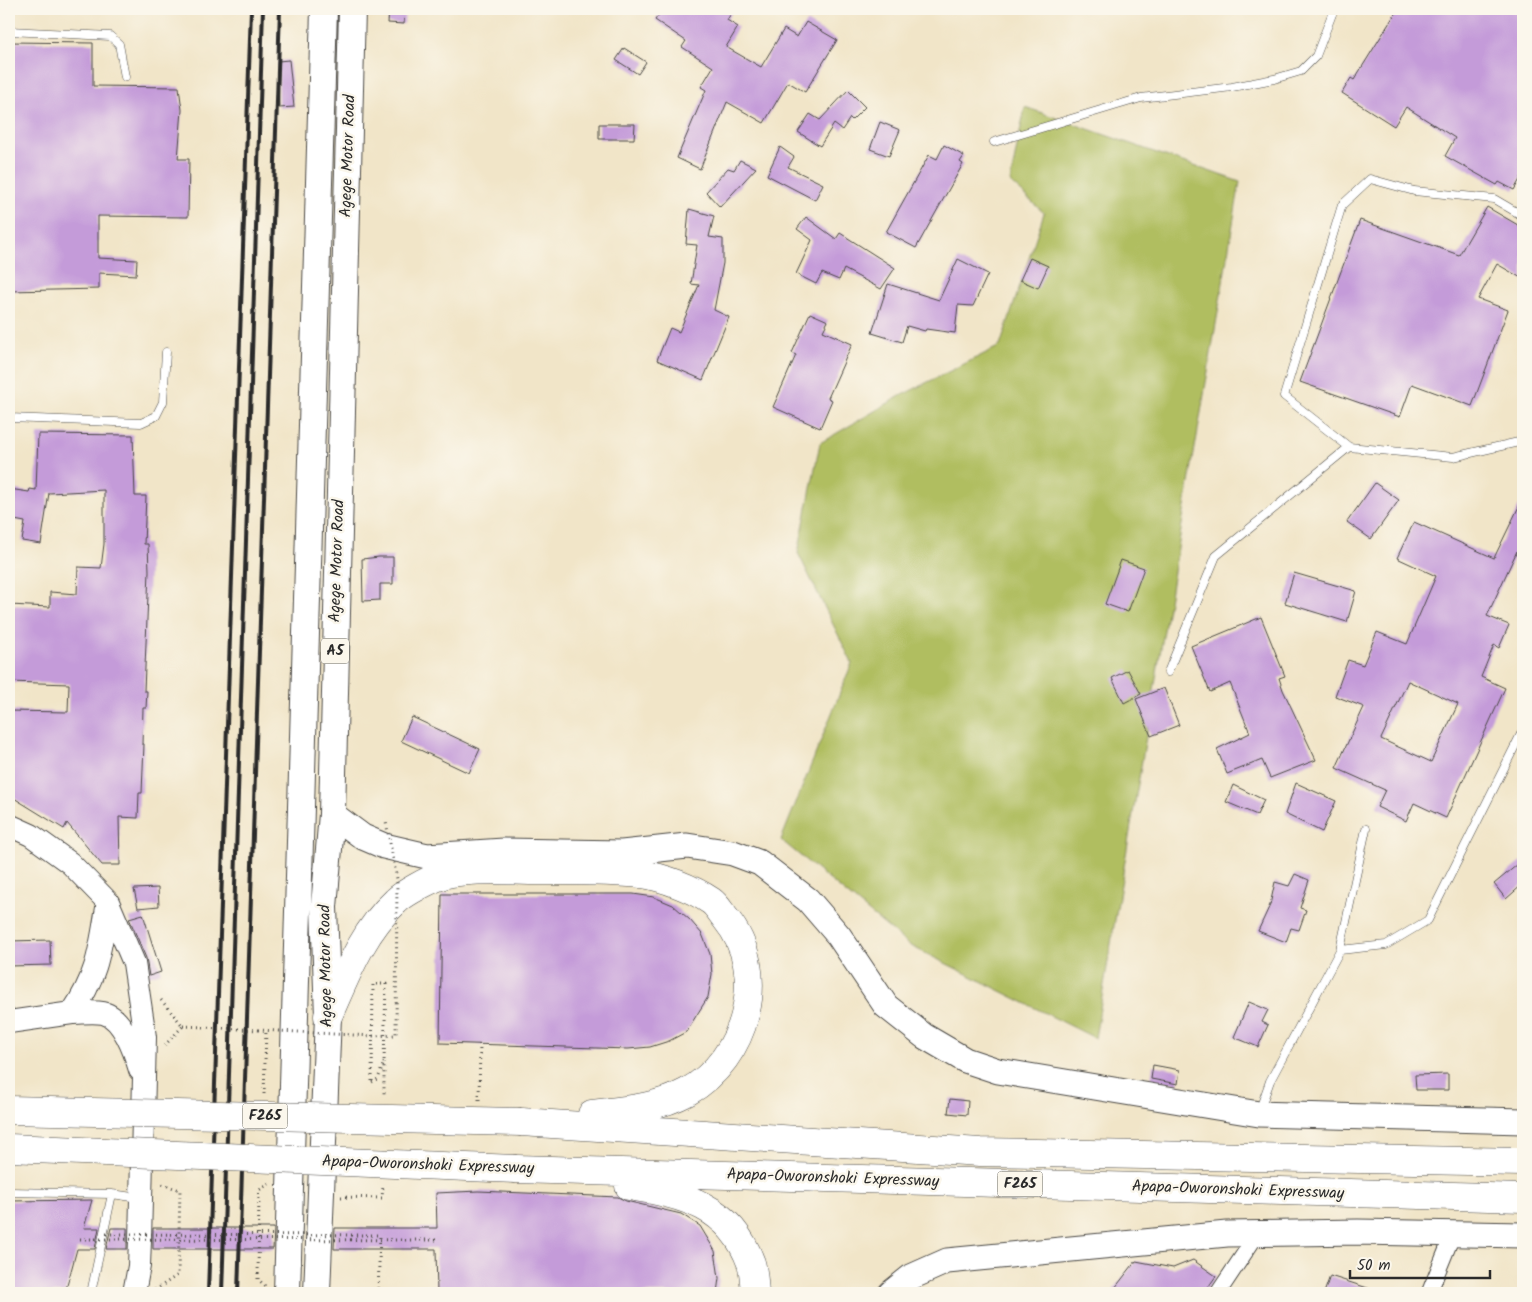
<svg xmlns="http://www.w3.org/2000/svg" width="1532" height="1302" font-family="Kalam,sans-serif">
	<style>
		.green { fill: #b0be60; stroke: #6e7446 }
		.building { fill: #c49bd9; fill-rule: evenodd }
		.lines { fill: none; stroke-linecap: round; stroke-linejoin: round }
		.service-casing { stroke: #494743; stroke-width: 9 }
		.minor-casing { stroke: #494743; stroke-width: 17 }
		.secondary-casing { stroke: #494743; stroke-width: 24 }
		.primary-casing { stroke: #494743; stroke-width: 27 }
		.trunk-casing { stroke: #494743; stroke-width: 28 }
		.motorway-casing { stroke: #494743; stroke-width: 29 }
		.path { stroke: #494743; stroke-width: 3; stroke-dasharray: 1 4; stroke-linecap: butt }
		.service { stroke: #fff; stroke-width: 8 }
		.minor { stroke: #fff; stroke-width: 15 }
		.secondary { stroke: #fff; stroke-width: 22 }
		.primary { stroke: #fff; stroke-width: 25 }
		.trunk { stroke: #fff; stroke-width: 26 }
		.motorway { stroke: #fff; stroke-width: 28 }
		.rail { stroke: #2b2b2b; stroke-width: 4 }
		.motorway-bridge-casing { stroke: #494743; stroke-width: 29; stroke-linecap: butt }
		.path-bridge { stroke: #494743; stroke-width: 3; stroke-dasharray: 1 4; stroke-linecap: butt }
		.motorway-bridge { stroke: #fff; stroke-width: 28 }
		.labels { text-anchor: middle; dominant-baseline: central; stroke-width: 5; stroke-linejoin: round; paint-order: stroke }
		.shield { fill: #fbf7ec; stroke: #696865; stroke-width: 1 }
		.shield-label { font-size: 15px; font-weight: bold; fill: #2b2b2b }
		.street-label { font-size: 16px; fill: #2b2b2b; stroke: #fbf7ec }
	</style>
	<rect width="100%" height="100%" fill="#fbf7ec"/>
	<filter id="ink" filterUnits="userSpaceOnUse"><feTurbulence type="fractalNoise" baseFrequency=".02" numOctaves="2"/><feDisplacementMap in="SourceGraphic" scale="10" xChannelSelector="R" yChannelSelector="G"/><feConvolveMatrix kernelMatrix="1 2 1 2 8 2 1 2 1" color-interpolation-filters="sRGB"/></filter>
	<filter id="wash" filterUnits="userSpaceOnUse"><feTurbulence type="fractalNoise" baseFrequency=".0096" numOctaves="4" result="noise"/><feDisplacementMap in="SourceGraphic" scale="20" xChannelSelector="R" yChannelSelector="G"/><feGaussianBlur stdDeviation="1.12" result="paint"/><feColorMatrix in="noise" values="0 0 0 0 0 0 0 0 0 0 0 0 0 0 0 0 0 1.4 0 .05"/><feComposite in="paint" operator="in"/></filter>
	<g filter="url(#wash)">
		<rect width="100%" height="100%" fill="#f1e5c8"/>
		<path class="green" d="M1025,107L1240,182L1095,1038L909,945L781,840L852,663L798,553L820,443L902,395L1000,346L1044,213L1010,182Z"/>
		<g id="blocks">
			<path class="building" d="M389,9H405L404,24L388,23Z
				M663,9H734L727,20L738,27L726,47L761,67L784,29L797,37L806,22L837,40L805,92L788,82L764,123L727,102L700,169L677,158L706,90L701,87L713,67L682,47L686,41L655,20Z
				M1398,9H1516L1523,13V174L1514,190L1499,182L1497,185L1445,156L1455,138L1406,107L1394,126L1342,93L1351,78L1354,80Z
				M9,42L93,43V86L179,87L182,110L178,159H189L188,217L98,216V258L137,260L136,275L99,273V289L9,291Z
				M624,48L646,62L638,74L616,60Z
				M289,60L294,107L279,108L278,61Z
				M848,90L865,107L852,120L850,118L842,130L834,124L820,146L798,132L810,114L820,120Z
				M880,122L900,130L889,156L870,149Z
				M599,124H635L634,139H599Z
				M944,145L964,156L960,162L963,164L916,248L886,232L929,155L937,159Z
				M780,147L794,157L788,167L823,184L815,200L767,175Z
				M740,160L756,168L720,207L706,192L728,168L734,170Z
				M1487,207L1523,228V279L1497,264L1478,299L1508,310L1472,406L1412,384L1400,417L1300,382L1360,220L1459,255Z
				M689,209L714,216L709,237L723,239V263L714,310L729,317L703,380L657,360L670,328L679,332L699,285L691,284L697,245L686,244Z
				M806,217L836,239L840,233L895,268L881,289L844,269L839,280L822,273L816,284L796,274L812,240L797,229Z
				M1030,258L1048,266L1038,288L1020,280Z
				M958,259L988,274L973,306L958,305L955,333L926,329L925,331L907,326L902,342L872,333L888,284L939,300Z
				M810,313L828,321L823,331L852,344L828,398L832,400L820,428L773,407L796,355L792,353Z
				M38,434L133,435L135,496H146L144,544H148L149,571L144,691H147L146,708H143L142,744H144L142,793H139L138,818L119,817L120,865H102L67,823L64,829L9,795V711L68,712L69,684L9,682V605L50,607V592L77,594L78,567L101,568L104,544V490L49,493L41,544L22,541L25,522L9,519V489L29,492L30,489L36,490Z
				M1375,483L1399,500L1371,539L1347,522Z
				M1523,498V554L1517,551L1487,616L1509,625L1499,648L1494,645L1481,677L1505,688L1446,818L1414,803L1406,821L1377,807L1385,790L1336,768L1364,707L1335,696L1348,660L1363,665L1377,632L1407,644L1436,576L1397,558L1414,522L1494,558ZM1408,681L1458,704L1431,762L1381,739Z
				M379,557H393V584H380V600L363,601L362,559Z
				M1121,560L1144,568L1128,612L1105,604Z
				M1294,573L1356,591L1347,622L1285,603Z
				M1261,617L1285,676L1279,678L1283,690L1316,760L1270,778L1262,760L1227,774L1217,749L1250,733L1230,683L1210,692L1191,646Z
				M1128,670L1141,694L1124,703L1112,678Z
				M1164,688L1179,725L1151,736L1136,699Z
				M412,717L480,749L469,773L401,741Z
				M1296,783L1336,801L1322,832L1285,814Z
				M1233,785L1264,800L1257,815L1226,802Z
				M1523,860V884L1506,899L1494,884Z
				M1295,874L1309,880L1300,908L1306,910L1299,930L1291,928L1286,942L1258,931L1270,905L1275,882L1289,886Z
				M158,888L159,906L138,908L134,889Z
				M442,894H633L654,897L673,905L690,920L702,934L710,954L712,974L708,997L686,1032L669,1041L650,1047L628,1049L440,1043Z
				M143,914L161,972L149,976L146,958L129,918Z
				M50,940L51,965L9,966V941Z
				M1249,1002L1268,1010L1262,1022L1268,1025L1258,1047L1234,1037Z
				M1153,1065L1180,1070L1178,1084L1151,1079Z
				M1448,1074V1090H1416L1415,1075Z
				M950,1099L968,1101L967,1115L948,1113Z
				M478,1191L618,1197L626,1201L681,1214L700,1226L715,1251L719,1278L717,1293H437L436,1249H334L335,1228H437L436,1193Z
				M92,1200L84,1228H99L95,1249H77L65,1293H9V1201Z
				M111,1228H127V1249H106Z
				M153,1228H274L273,1249H153Z
				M1193,1260L1216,1276L1204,1293H1111L1136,1261L1173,1268Z
				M1330,1276L1374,1290L1373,1293H1324Z"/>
		</g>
	</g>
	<g filter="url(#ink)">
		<use href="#blocks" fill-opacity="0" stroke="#494743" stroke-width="1"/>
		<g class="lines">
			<defs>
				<path id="service" d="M9,31L110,36L119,44L125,77
					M994,142L1141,98L1232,87L1274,79L1301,71L1316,56L1334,9
					M1523,216L1494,199L1414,191L1370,179L1342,205L1284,396L1349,447L1453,457L1523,441
					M9,418L141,423L156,416L163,402L166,352
					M1168,672L1216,556L1349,447
					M1340,950L1366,829
					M1260,1109L1270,1081L1340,950L1386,945L1428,920L1523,730
					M9,1192L112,1194L139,1198
					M91,1293L112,1194"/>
				<path id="minor" d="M1218,1293L1258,1233
					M1429,1293L1453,1234"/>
				<path id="secondary" d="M9,825L31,835L70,863L108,902L134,963L145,1037L140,1240L139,1266L134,1293
					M72,1013C82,1013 93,1011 103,1013C123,1017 135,1053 140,1070
					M9,1022L72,1013C99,973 100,948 108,902"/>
				<path id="primary" d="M332,814L363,837L384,846L427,856L504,851L622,853L687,846L733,853L760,863L808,900L839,936L886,1006L924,1036L965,1060L998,1071L1259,1114L1523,1121
					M891,1293L911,1277L947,1261L1227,1234L1358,1232L1523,1235"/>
				<path id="trunk" d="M287,1293L324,9
					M317,1293L328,1016L324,907L332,814L352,9"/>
				<path id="motorway" d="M328,1016C346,976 362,932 396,901C404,893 429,880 440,876C461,868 507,870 530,871C567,871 605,870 641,874C663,877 692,888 711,901C717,905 721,913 726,919C770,972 747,1059 687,1092C657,1108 626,1110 592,1114
					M521,1122L980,1152L1523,1162
					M516,1169L1523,1198
					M629,1186C684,1195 730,1205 751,1263C754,1272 754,1284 755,1293"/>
			</defs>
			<use href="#service" class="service-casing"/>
			<use href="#minor" class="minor-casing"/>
			<use href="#secondary" class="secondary-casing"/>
			<use href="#primary" class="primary-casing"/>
			<use href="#trunk" class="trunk-casing"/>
			<use href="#motorway" class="motorway-casing"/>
			<path class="path" d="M161,1000L183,1026L165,1045
				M372,1081L373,984H386L384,1062
				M372,1082L378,1079L384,1062V1097
				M264,1094L266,1030
				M341,1197L382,1198L383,1186
				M265,1286L258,1279L259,1190L269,1184
				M155,1290L178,1275L180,1190L162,1184
				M378,1293L380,1235"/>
			<use href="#service" class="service"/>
			<use href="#minor" class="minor"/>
			<use href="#secondary" class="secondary"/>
			<use href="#primary" class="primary"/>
			<use href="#trunk" class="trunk"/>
			<use href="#motorway" class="motorway"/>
			<path class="rail" d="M208,1293L251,9
				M222,1293L263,9
				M238,1293L280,9"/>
			<defs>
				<path id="motorway-bridge" d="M9,1110L521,1122
					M9,1148L516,1169"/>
			</defs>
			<use href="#motorway-bridge" class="motorway-bridge-casing"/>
			<path class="path-bridge" d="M183,1026L373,1036L396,1035L397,879L386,822
				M479,1100L480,1044
				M106,1234L380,1235
				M80,1239L436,1240"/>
			<use href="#motorway-bridge" class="motorway-bridge"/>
		</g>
	</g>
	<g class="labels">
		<g class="shield">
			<rect x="321" y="638.5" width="28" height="25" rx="4"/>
			<rect x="242.5" y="1103.5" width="45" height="25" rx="4"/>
			<rect x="997.5" y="1171.5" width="45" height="25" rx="4"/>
		</g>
		<g class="shield-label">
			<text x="335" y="651">A5</text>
			<text x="265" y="1116">F265</text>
			<text x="1020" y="1184">F265</text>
		</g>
		<g class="street-label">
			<text transform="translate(348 156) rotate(-88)">Agege Motor Road</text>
			<text transform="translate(337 561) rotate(-88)">Agege Motor Road</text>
			<text transform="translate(326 966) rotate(-91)">Agege Motor Road</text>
			<text transform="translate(428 1165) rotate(2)">Apapa-Oworonshoki Expressway</text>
			<text transform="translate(833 1178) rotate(2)">Apapa-Oworonshoki Expressway</text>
			<text transform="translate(1238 1190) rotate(2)">Apapa-Oworonshoki Expressway</text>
		</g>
	</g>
	<rect width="1532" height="1302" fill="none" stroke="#fbf7ec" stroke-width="30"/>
	<path d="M1350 1270v8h140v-8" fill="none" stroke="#2b2b2b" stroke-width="2.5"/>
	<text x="1357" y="1270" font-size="15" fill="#2b2b2b" stroke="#fbf7ec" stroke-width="4" paint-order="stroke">50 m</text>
</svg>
